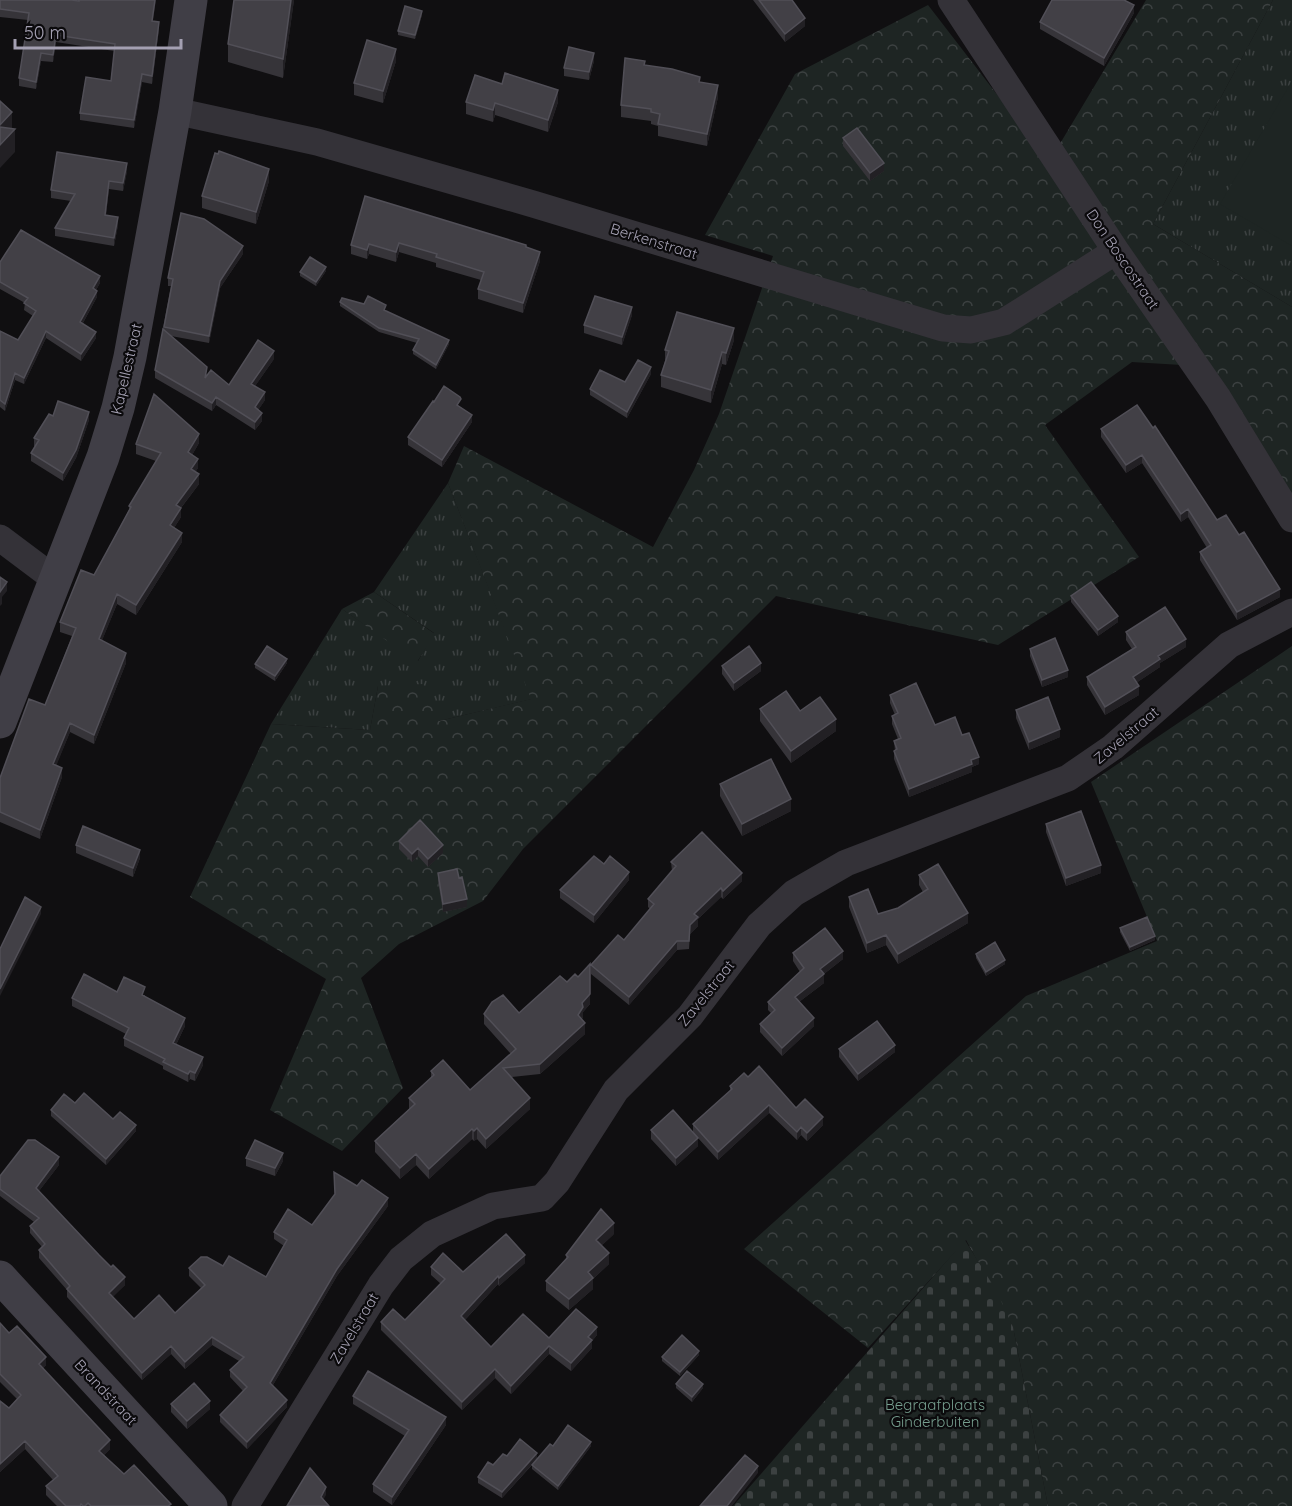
<svg xmlns="http://www.w3.org/2000/svg" width="1292" height="1506" font-family="Quicksand,sans-serif">
	<style>
		.grass { fill: url(#grass-tufts) }
		.forest { fill: url(#forest-crowns) }
		.cemetery { fill: url(#cemetery-stones) }
		.garden { fill: #1e2523 }
		.lines { fill: none; stroke-linecap: round; stroke-linejoin: round }
		.street { stroke: #343238; stroke-width: 27 }
		.secondary { stroke: #403e46; stroke-width: 33 }
		.wall { fill: #363439 }
		.shaded-wall { fill: #222024 }
		.building { fill: #424046; stroke: #514f57; stroke-width: 1.5 }
		.labels { text-anchor: middle; dominant-baseline: central; stroke-width: 4.5; stroke-linejoin: round; paint-order: stroke }
		.street-label { font-size: 15px; fill: #a4a0b2; stroke: #0b0a0c }
		.park-label { font-size: 15px; fill: #769e8e; stroke: #0b0a0c }
	</style>
	<defs>
		<pattern id="grass-tufts" width="24" height="20" patternUnits="userSpaceOnUse" patternTransform="scale(1.5)"><rect width="24" height="20" fill="#1e2523"/><path d="M3 7l-1-3M5 7V3M7 7l1-3M15 17l-1-3M17 17v-4M19 17l1-3" fill="none" stroke="#3c4141"/></pattern>
		<pattern id="forest-crowns" width="20" height="18" patternUnits="userSpaceOnUse" patternTransform="scale(1.5)"><rect width="20" height="18" fill="#1e2523"/><path d="M2 6a3 3 0 1 1 6 0M12 15a3 3 0 1 1 6 0" fill="none" stroke="#3c4141"/></pattern>
		<pattern id="cemetery-stones" width="16" height="16" patternUnits="userSpaceOnUse" patternTransform="scale(1.5)"><rect width="16" height="16" fill="#1e2523"/><path d="M2 7V4a2 2 0 0 1 4 0v3zM10 15v-3a2 2 0 0 1 4 0v3z" fill="#3c4141"/></pattern>
	</defs>
	<rect width="100%" height="100%" fill="#100f11"/>
	<path class="grass" d="M1273,0H1292V307L1153,224Z
		M448,483L532,699L439,721L378,686L370,730L271,724L342,609L418,661L434,633L374,592Z"/>
	<path class="forest" d="M1146,0H1273L1153,224L1292,307V496L1182,365L1132,362L1045,425L1139,557L998,645L776,596L523,849L483,901L399,944L361,978L403,1088L342,1151L270,1110L326,979L190,897L271,724L370,730L378,686L423,684L439,721L531,699L448,483L464,446L653,547L694,470L719,414L773,256L705,235L795,74L928,5L1049,162Z
		M374,592L435,634L417,662L342,609Z
		M1292,646V1506H1048L1013,1327L966,1240L868,1348L744,1249L1026,996L1157,941L1091,782Z"/>
	<path class="cemetery" d="M965,1240L997,1292L1013,1327L1048,1506H733Z"/>
	<path class="garden" d="M1292,81V246L1220,204Z"/>
	<g class="lines">
		<path class="street" d="M951,0L1116,251L1218,398L1292,519
			M175,111L317,142L533,204L943,328L971,330L1004,322L1116,251
			M0,538L56,580
			M245,1506L381,1285L401,1259L432,1234L493,1206L542,1198L557,1182L616,1090L690,1016L759,925L794,893L846,863L1068,778L1113,747L1229,645L1292,612"/>
		<path class="secondary" d="M0,722L103,457L118,408L130,357L175,111L191,0
			M0,1277L211,1506"/>
	</g>
	<path class="wall" d="M0,0L153,21L159,29L152,84L142,82L134,128L80,120V113L111,81L114,51L56,42L53,62L41,61L36,89L19,86V78L28,20L0,17Z
		M234,0H294L283,78L228,62V44Z
		M753,0H792L805,26L785,42Z
		M1134,13L1104,66L1040,29V22Z
		M422,15L415,39L398,35V31Z
		M396,61L383,103L354,95V83Z
		M594,61L589,80L564,76V68Z
		M645,65L700,82L718,97L707,146L658,136V126L651,124V121L621,117V105Z
		M466,102H558L548,132L495,115L493,122L466,114Z
		M843,138L884,171L870,181L843,146Z
		M127,171L123,191L109,189L106,215L118,225L114,246L55,236V228L71,201L51,198V190Z
		M269,181L256,224L202,208V196Z
		M365,196L526,247L540,261L523,313L478,299V289L481,280L436,267V263L399,252L396,262L369,254L367,259L351,254V245Z
		M243,254L220,288L209,343L171,336L207,375L229,385L274,359L255,386L265,400L258,410L262,421L255,430L216,405L212,411L155,378V370L171,286H168V278Z
		M0,262L100,283L96,290L97,297L83,323L96,338L81,361L46,338L24,384L15,380L5,411L0,407V331L18,340L33,316L24,310L25,303L0,289Z
		M326,271L316,286L300,276V272Z
		M340,302L364,304L386,310L385,311L449,344L436,369L413,354V350L417,343L379,332L340,306Z
		M632,315L622,345L584,333V325Z
		M734,340L726,365L722,364L711,403L661,387V375L665,361V350Z
		M651,374L627,418L590,395V389L625,382Z
		M434,402L461,407L472,422L442,467L408,445V437Z
		M1137,405L1217,520L1280,597L1237,620L1200,560V552L1207,548L1188,517L1181,522L1142,463L1126,473L1101,437V429Z
		M53,416L89,420L76,458L63,481L31,461V453L35,446H34V438Z
		M199,443L192,455L198,468L195,472L199,484L181,508V517L174,528L182,542L136,615L117,604L102,640L126,663L94,744L70,732L56,765L62,777L40,839L0,822V778L45,705L72,636L60,632V622L94,575L129,510V506L156,461L136,454V444Z
		M1071,596L1118,622L1098,636L1071,602Z
		M1126,632L1186,647L1160,663V667L1136,683L1139,695L1105,715L1087,685V677L1132,649L1126,640Z
		M1030,649L1068,677L1042,687L1030,656Z
		M287,663L275,681L255,668V664Z
		M722,666L761,671L734,691L722,674Z
		M890,695L935,725L962,735L979,764L972,767V772L909,797L894,759V751H895L894,741L898,739L892,724V716L895,715L890,703Z
		M760,709L836,731L791,763L760,721Z
		M1016,710L1060,737L1029,750L1016,718Z
		M720,784L791,811L742,836L720,796Z
		M1046,824L1101,873L1066,886L1046,832Z
		M399,841L443,853L428,867L418,856L412,862L399,849Z
		M76,845L140,858L133,877L76,853Z
		M671,862L742,881L723,899L721,897L698,919V926L690,934L689,949L677,950L629,1005L591,974V965L624,940L650,909L648,907V899L672,871Z
		M604,864L629,880L594,923L560,898V890Z
		M438,873L459,878L467,907L443,912L438,881Z
		M919,875L968,923L898,964L886,945L867,953L849,907V897L878,914L898,908L923,892L919,885Z
		M1120,928L1155,940L1130,951L1120,932Z
		M793,953L843,959L824,974V983L799,1002L814,1026L782,1056L760,1032V1024L771,1013L768,1010V1002L800,972L793,961Z
		M976,954L1005,964L986,976L976,958Z
		M590,964V1004L583,1012V1017L582,1019L585,1034L540,1074L512,1077L530,1109L486,1149L477,1139L474,1141L472,1139L429,1179L416,1165L400,1179L375,1152V1141L409,1109V1098L431,1078V1071L470,1090L511,1054L484,1024V1014L519,1013L567,982L578,977Z
		M117,992L145,995V996L185,1026L176,1045L203,1065L195,1081L190,1079L188,1082L163,1069V1066L124,1046V1038L126,1034L72,1006V998Z
		M839,1049L895,1052L858,1081L839,1057Z
		M748,1077L823,1125L807,1141L801,1135L797,1140L769,1113L718,1160L698,1138V1146L676,1166L651,1139V1130L693,1131V1124L730,1091V1086Z
		M75,1103L113,1119L136,1131L106,1165L51,1116V1110Z
		M246,1158L283,1161L275,1176L246,1166Z
		M59,1165L39,1191L125,1285L112,1297L134,1319L175,1313L201,1288L189,1276V1268L223,1266L266,1277L284,1246L274,1239V1232L312,1225L388,1206L337,1276L273,1385L287,1407L247,1449L220,1422V1415L243,1391L230,1377V1370L239,1361L212,1345L185,1369L171,1354L142,1380L67,1297V1290L39,1258V1250L42,1247L30,1233V1226L34,1222L0,1196V1176Z
		M614,1234L601,1246L609,1264L593,1279V1289L569,1310L546,1291V1281L566,1259V1255Z
		M525,1263L499,1286L498,1284L465,1320L491,1347L549,1338L597,1335L592,1341V1348L571,1371L549,1354L511,1394L495,1378L462,1410L381,1330V1322L405,1320L441,1284L431,1275V1267L463,1272Z
		M0,1323L9,1333L46,1365L43,1368L110,1449L104,1455L124,1474L171,1506H57L46,1495V1486L53,1480L25,1449L0,1472V1401L9,1408L17,1399L0,1382Z
		M699,1355L680,1376L662,1361V1357Z
		M676,1384L703,1388L692,1402L676,1388Z
		M353,1396L446,1425L392,1505L373,1492V1484L405,1436L353,1404Z
		M171,1404L210,1409L187,1429L171,1412Z
		M553,1446H591L558,1490L532,1469V1465L502,1498L478,1483V1477L507,1456L537,1459Z"/>
	<path class="shaded-wall" d="M155,0H156L152,28V21Z
		M291,0H294L283,78V59Z
		M1134,5V13L1104,66V58Z
		M422,11V15L415,39V35Z
		M805,18V26L785,42V34Z
		M159,22V29L152,84V76Z
		M56,35V42L53,62V55Z
		M396,49V61L383,103V91Z
		M41,53V61L36,89V82Z
		M594,53V61L589,80V72Z
		M142,74V82L134,128V120Z
		M718,85V97L707,146V134Z
		M558,90V102L548,132V120Z
		M495,103V115L493,122V110Z
		M12,112V133L15,129V152L0,168V125Z
		M127,163V171L123,191V183Z
		M884,163V171L870,181V173Z
		M269,169V181L256,224V212Z
		M109,181V189L105,223V215Z
		M118,217V225L114,246V238Z
		M399,243V252L396,262V252Z
		M369,244V254L367,259V250Z
		M243,246V254L220,288L209,343V336L220,281Z
		M540,252V261L523,313V303Z
		M326,267V271L316,286V282Z
		M100,276V283L93,295V288Z
		M97,291V297L80,328V322Z
		M632,307V315L622,345V337Z
		M734,328V340L726,365V353Z
		M46,331V338L24,384V378Z
		M96,332V338L81,361V354Z
		M449,340V344L436,369V365Z
		M274,351V359L251,392V384Z
		M722,352V364L711,403V390Z
		M651,367V374L627,418V412Z
		M15,373V380L5,411V404Z
		M265,392V400L255,415V407Z
		M216,397V405L212,411V403Z
		M89,412V420L76,458L63,481V473Z
		M262,413V421L255,430V422Z
		M472,415V422L442,467V460Z
		M199,434V443L188,462V452Z
		M1142,455V463L1126,473V465Z
		M198,459V468L191,479V469Z
		M199,474V484L176,514V505Z
		M181,508V517L170,534V525Z
		M1188,509V517L1181,522V514Z
		M182,533V542L136,615V605Z
		M7,582V591L2,597V604L0,606V592Z
		M1280,589V597L1237,620V612Z
		M117,594V604L99,648V639Z
		M1118,616V622L1098,636V630Z
		M1186,639V647L1160,663V667L1133,685V677L1158,656Z
		M126,653V663L94,744V735Z
		M287,659V663L275,681V676Z
		M761,663V671L734,691V683Z
		M1068,670V677L1042,687V680Z
		M1139,686V695L1105,715V707Z
		M836,719V731L791,763V751Z
		M70,723V732L53,774V764Z
		M1060,729V737L1029,750V742Z
		M979,757V764L972,767V772L909,797V789Z
		M62,768V777L40,839V830Z
		M791,799V811L742,836V824Z
		M443,845V853L428,867V859Z
		M418,848V856L412,862V854Z
		M140,850V858L133,877V868Z
		M1101,865V873L1066,886V878Z
		M629,872V880L594,923V915Z
		M742,873V881L723,899V891Z
		M721,888V897L698,919V926L690,934L689,949L690,925L694,914Z
		M467,899V907L443,912V904Z
		M41,907V914L0,996V989Z
		M968,913V923L898,964V954Z
		M886,935V945L867,953V943Z
		M1155,936V940L1130,951V947Z
		M677,941V950L629,1005V997Z
		M843,951V959L820,977V969Z
		M1005,960V964L986,976V972Z
		M824,974V983L795,1005V997Z
		M590,994V1004L583,1012V1017L578,1026V1015L582,1003Z
		M185,1018V1026L173,1051V1043Z
		M814,1018V1026L782,1056V1048Z
		M585,1023V1034L540,1074V1064Z
		M895,1045V1052L858,1081V1074Z
		M203,1057V1065L195,1081V1073Z
		M190,1071V1079L188,1082V1074Z
		M530,1098V1109L486,1149V1139Z
		M769,1105V1113L718,1160V1152Z
		M823,1117V1125L807,1141V1133Z
		M136,1125V1131L106,1165V1159Z
		M801,1127V1135L797,1140V1132Z
		M477,1128V1139L474,1141V1131Z
		M472,1129V1139L429,1179V1169Z
		M698,1138V1146L676,1166V1158Z
		M283,1153V1161L275,1176V1168Z
		M416,1154V1165L400,1179V1168Z
		M59,1157V1165L36,1195V1188Z
		M388,1198V1206L337,1276L270,1390V1383L337,1269Z
		M614,1223V1234L596,1251V1240Z
		M609,1253V1264L593,1279V1289L569,1310V1299L588,1272Z
		M525,1255V1263L499,1286V1278Z
		M498,1276V1284L461,1324V1316Z
		M125,1277V1285L109,1301V1293Z
		M597,1327V1335L592,1341V1348L571,1371V1363L588,1337Z
		M212,1337V1345L185,1369V1362Z
		M171,1346V1354L142,1380V1373Z
		M549,1346V1354L511,1394V1386Z
		M699,1351V1355L680,1376V1372Z
		M46,1357V1365L39,1372V1364Z
		M495,1369V1378L462,1410V1402Z
		M703,1384V1388L692,1402V1397Z
		M287,1400V1407L247,1449V1442Z
		M210,1401V1409L187,1429V1421Z
		M446,1417V1425L392,1505V1497Z
		M110,1440V1449L99,1460V1451Z
		M25,1441V1449L0,1472V1464Z
		M591,1442V1446L558,1490V1486Z
		M537,1453V1459L502,1498V1492Z
		M758,1466V1473L732,1506H727Z
		M326,1487V1495L321,1504V1497Z"/>
	<path class="building" d="M0,0H71L79,1V0H155L152,21L159,22L152,76L142,74L134,120L80,113L86,77L111,81L115,44L56,35L53,55L41,53L36,82L19,78L29,13L0,9Z
		M234,0H291L283,59L228,44Z
		M759,0H792L805,18L785,34Z
		M1052,0H1124L1134,5L1104,58L1040,22Z
		M405,6L422,11L415,35L398,31Z
		M367,40L396,49L383,91L354,83Z
		M569,47L594,53L589,72L564,68Z
		M625,58L645,61L644,65L672,69L700,77L699,82L718,85L707,134L658,124L660,114L651,112V109L621,105Z
		M505,73L558,90L548,120L495,103L493,110L466,102L475,75L502,84Z
		M0,101L12,112L0,125Z
		M0,127L15,129L0,145Z
		M857,128L884,163L870,173L843,138Z
		M219,151L269,169L256,212L202,196L215,153L218,154Z
		M57,152L127,163L123,183L109,181L105,215L118,217L114,238L55,228L75,194L51,190Z
		M365,196L526,245V247L540,252L523,303L478,289L484,272L436,257L437,254L399,243L396,252L369,244L367,250L351,245Z
		M181,213L204,219L243,246L220,281L209,336L164,327L173,279L168,278Z
		M21,230L100,276L93,288L97,291L80,322L96,332L81,354L46,331L24,378L15,373L5,404L0,400V331L18,340L36,311L24,303L28,298L0,282V262Z
		M310,257L326,267L316,282L300,272Z
		M368,296L386,305L384,310L449,340L436,365L413,350L419,339L379,328L340,302L342,298L364,304Z
		M595,296L632,307L622,337L584,325Z
		M677,312L734,328L726,353L722,352L711,390L661,375L669,351L665,350Z
		M163,329L207,367L205,378L211,370L229,385L258,340L274,351L251,384L265,392L255,407L262,413L255,422L216,397L212,403L155,370Z
		M638,360L651,367L627,412L590,389L600,370L625,382Z
		M444,386L460,397L461,399L457,405L472,415L442,460L408,437L433,401L434,402Z
		M154,394L199,434L188,452L198,459L191,469L199,474L176,505L181,508L170,525L182,533L136,605L117,594L99,639L126,653L94,735L70,723L53,764L62,768L40,830L0,812V778L29,699L45,705L76,628L60,622L81,570L94,575L131,507L129,506L161,453L136,444Z
		M58,401L89,412L76,450L63,473L31,453L39,440L34,438L49,414L53,416Z
		M1137,405L1153,428L1155,426L1217,520L1226,515L1239,535L1244,532L1280,589L1237,612L1200,552L1211,545L1188,509L1181,514L1142,455L1126,465L1101,429Z
		M0,577L7,582L0,592Z
		M1091,582L1118,616L1098,630L1071,596Z
		M1165,607L1186,639L1158,656L1160,659L1133,677L1139,686L1105,707L1087,677L1136,647L1126,632Z
		M1055,638L1068,670L1042,680L1030,649Z
		M267,646L287,659L275,676L255,664Z
		M749,646L761,663L734,683L722,666Z
		M916,683L935,725L955,717L962,735L969,733L979,757L971,760L972,764L909,789L894,751L897,749L894,741L901,738L892,716L898,713L890,695Z
		M786,691L800,711L820,697L836,719L791,751L760,709Z
		M1048,697L1060,729L1029,742L1016,710Z
		M771,759L791,799L742,824L720,784Z
		M1081,811L1101,865L1066,878L1046,824Z
		M420,820L443,845L428,859L418,848L412,854L399,841Z
		M83,826L140,850L133,868L76,845Z
		M702,832L742,873L723,891L721,888L694,914L698,917L690,925L689,941H677L629,997L591,965L618,935L624,940L654,904L648,899L676,866L671,862Z
		M594,856L604,864L610,856L629,872L594,915L560,890Z
		M938,864L968,913L898,954L886,935L867,943L849,897L868,889L878,914L898,908L928,889L919,875Z
		M457,869L459,878L462,877L467,899L443,904L438,873Z
		M25,897L41,907L0,989V949Z
		M1147,917L1155,936L1130,947L1120,928Z
		M825,928L843,951L820,969L824,974L795,997L814,1018L782,1048L760,1024L775,1010L768,1002L804,968L793,953Z
		M995,942L1005,960L986,972L976,954Z
		M590,964V994L582,1003L583,1007L578,1015L585,1023L540,1064L503,1068L530,1098L486,1139L477,1128L474,1131L472,1129L429,1169L416,1154L400,1168L375,1141L415,1104L409,1098L434,1075L431,1071L443,1060L470,1090L516,1049L484,1014L492,1002L503,995L519,1013L560,976L567,982L575,974L578,977Z
		M84,974L117,992L124,977L145,987L142,995L185,1018L173,1043L203,1057L195,1073L190,1071L188,1074L163,1062L165,1059L124,1038L129,1028L72,998Z
		M877,1021L895,1045L858,1074L839,1049Z
		M759,1066L796,1108L805,1099L823,1117L807,1133L801,1127L797,1132L769,1105L718,1152L693,1124L732,1089L730,1086L744,1073L748,1077Z
		M84,1093L113,1119L120,1112L136,1125L106,1159L51,1110L64,1094L75,1103Z
		M673,1110L698,1138L676,1158L651,1130Z
		M28,1140H35L59,1157L36,1188L99,1255L111,1267L113,1265L125,1277L109,1293L134,1319L159,1295L175,1313L205,1285L189,1268L201,1257H207L223,1266L229,1256L266,1277L287,1240L274,1232L288,1209L312,1225L335,1194L334,1172L357,1186L362,1180L388,1198L337,1269L270,1383L287,1400L247,1442L220,1415L247,1387L230,1370L244,1357L212,1337L185,1362L171,1346L142,1373L67,1289L70,1286L39,1250L45,1244L30,1226L39,1218L0,1189V1176Z
		M255,1140L283,1153L275,1168L246,1158Z
		M601,1209L614,1223L596,1240L609,1253L588,1272L593,1278L569,1299L546,1281L568,1257L566,1255Z
		M506,1234L525,1255L499,1278L498,1276L461,1316L491,1347L523,1314L549,1338L576,1309L597,1327L588,1337L592,1340L571,1363L549,1346L511,1386L495,1369L462,1402L381,1322L393,1309L405,1320L445,1279L431,1267L443,1253L463,1272Z
		M0,1323L9,1333L17,1326L46,1357L39,1364L110,1440L99,1451L124,1474L134,1465L171,1504L168,1506H91L88,1503L85,1506H83L81,1504L80,1506H66L46,1486L58,1476L25,1441L0,1464V1401L9,1408L21,1395L0,1374Z
		M682,1335L699,1351L680,1372L662,1357Z
		M368,1371L446,1417L392,1497L373,1484L409,1430L353,1396Z
		M687,1371L703,1384L692,1397L676,1384Z
		M194,1383L210,1401L187,1421L171,1404Z
		M568,1425L591,1442L558,1486L532,1465L550,1444L553,1446Z
		M520,1439L537,1453L502,1492L478,1477L488,1462L493,1465L503,1454L507,1456Z
		M745,1455L758,1466L727,1506H700Z
		M310,1468L326,1487L321,1497L329,1506H287Z"/>
	<g class="labels">
		<g class="street-label">
			<text transform="translate(654 241) rotate(17)">Berkenstraat</text>
			<text transform="translate(1123 259) rotate(56)">Don Boscostraat</text>
			<text transform="translate(126 369) rotate(-77)">Kapellestraat</text>
			<text transform="translate(1126 735) rotate(-40)">Zavelstraat</text>
			<text transform="translate(706 993) rotate(-51)">Zavelstraat</text>
			<text transform="translate(354 1328) rotate(-59)">Zavelstraat</text>
			<text transform="translate(106 1392) rotate(47)">Brandstraat</text>
		</g>
		<g class="park-label">
			<text x="935" y="1404">Begraafplaats<tspan x="935" dy="17">Ginderbuiten</tspan></text>
		</g>
	</g>
	<path d="M15 39v9h166v-9" fill="none" stroke="#a4a0b2" stroke-width="3"/>
	<text x="24" y="39" font-size="18" fill="#a4a0b2" stroke="#0b0a0c" stroke-width="4.5" paint-order="stroke">50 m</text>
</svg>
